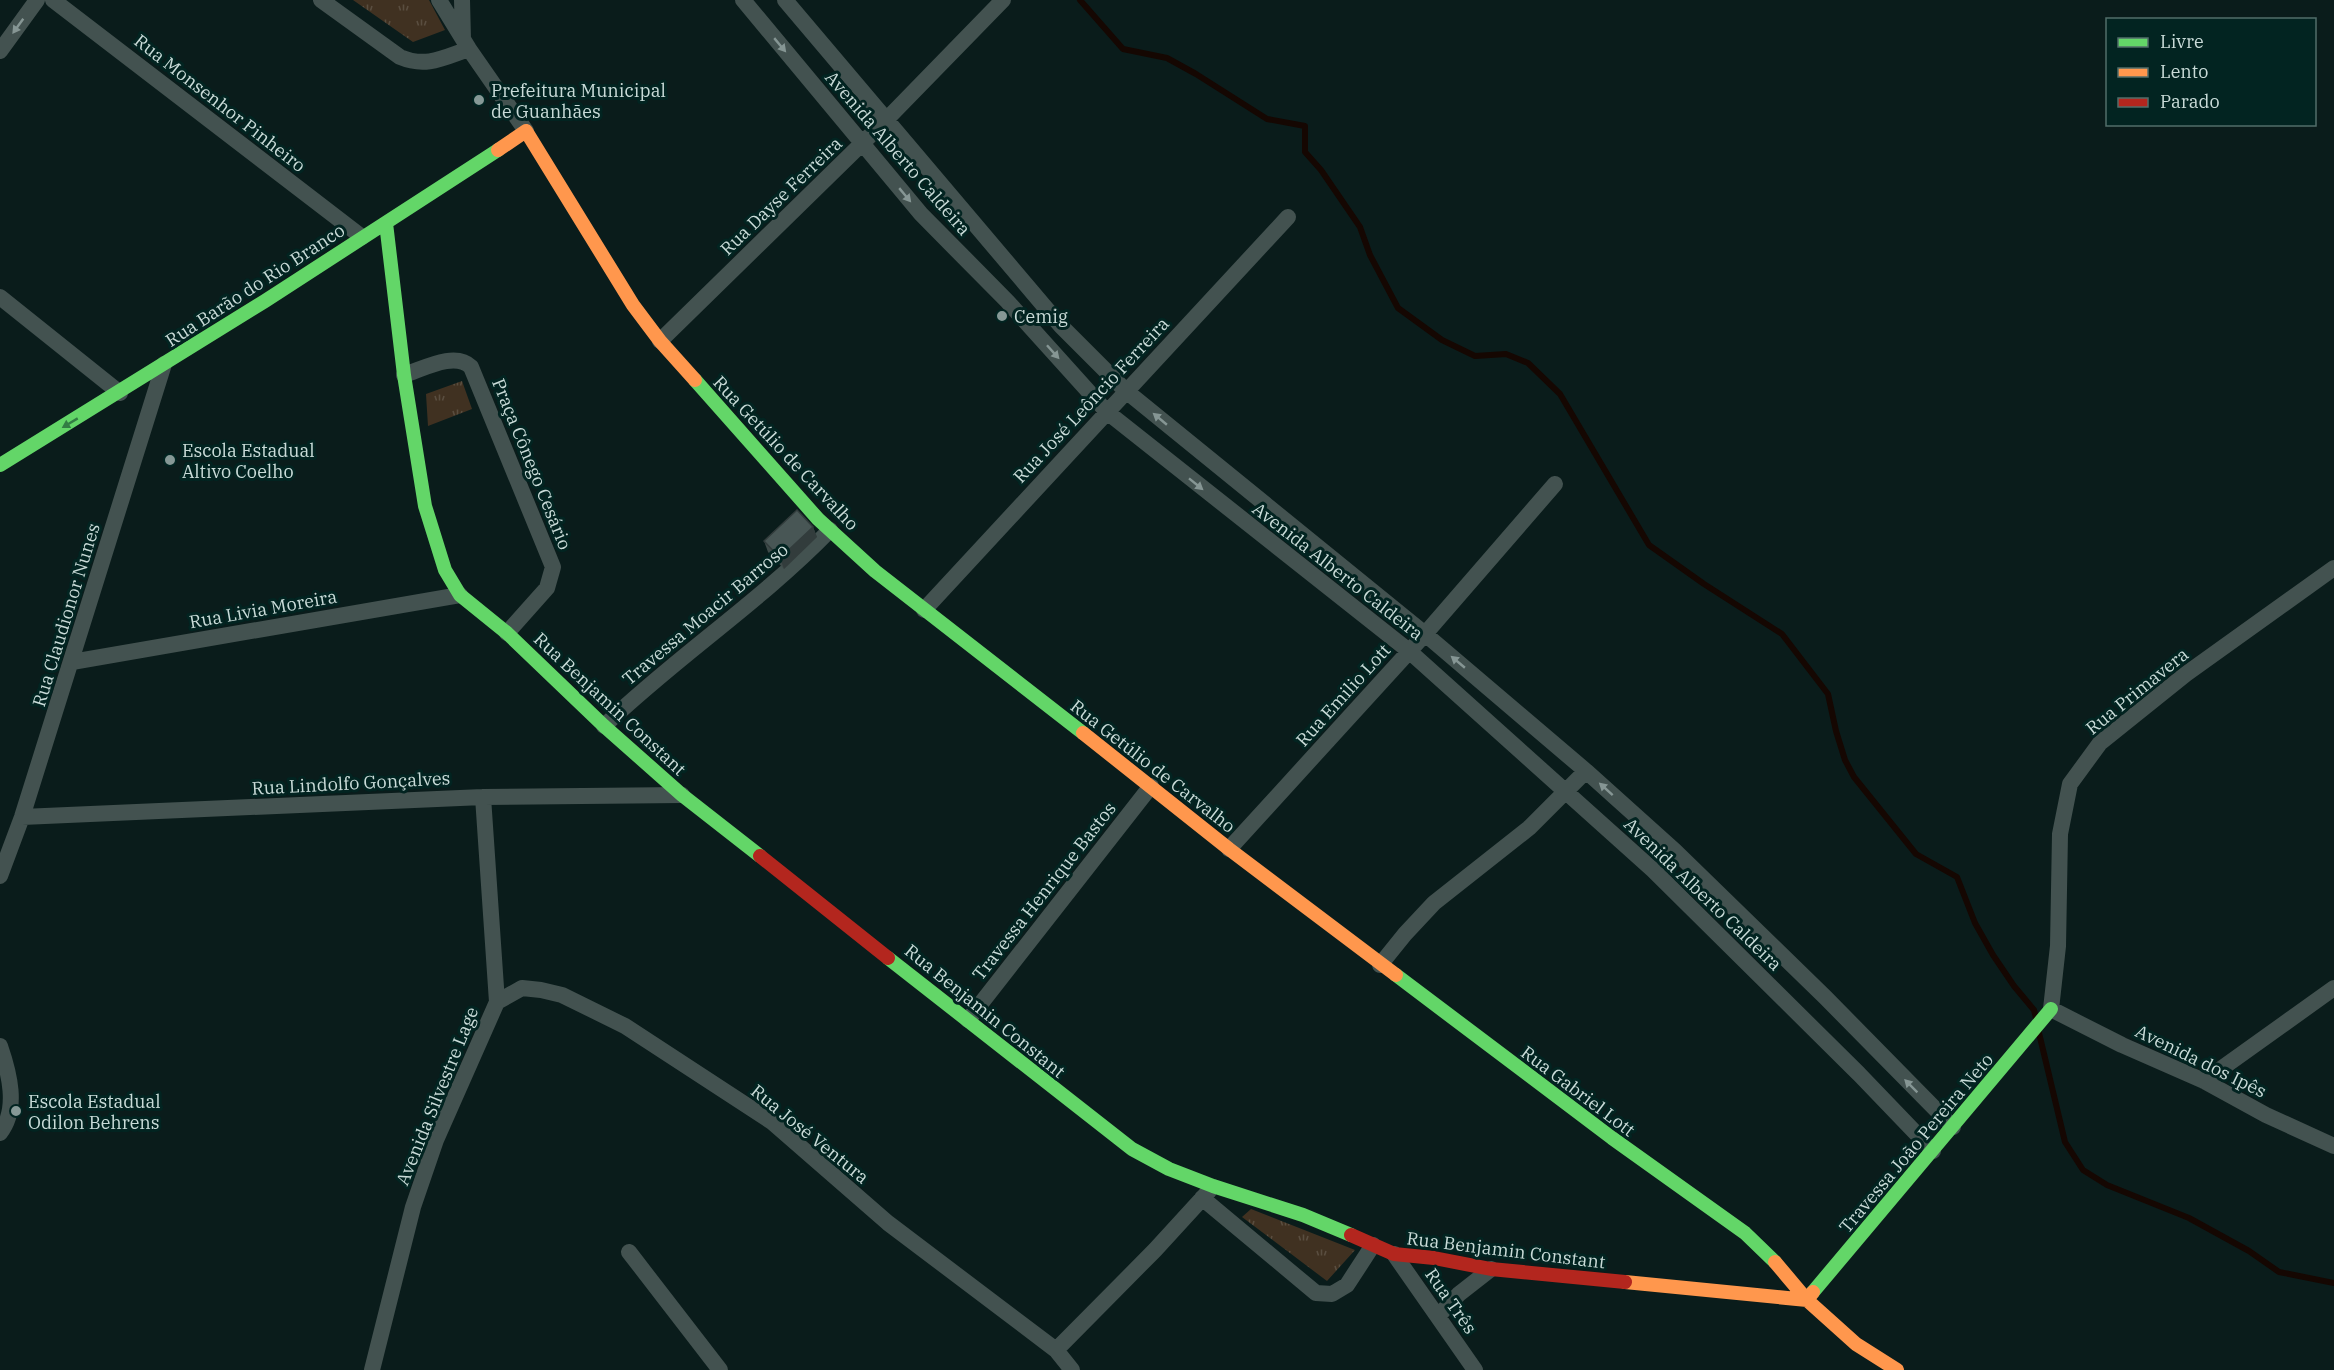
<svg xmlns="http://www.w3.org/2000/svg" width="2334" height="1370" font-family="'IBM Plex Serif',serif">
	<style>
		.park { fill: url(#park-tufts) }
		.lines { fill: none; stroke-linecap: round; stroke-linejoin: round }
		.stream { stroke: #150702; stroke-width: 6 }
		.street { stroke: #435250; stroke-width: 16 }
		.fast { stroke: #63d668; stroke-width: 14 }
		.slow { stroke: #ff974d; stroke-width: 14 }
		.jam { stroke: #b3261e; stroke-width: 14 }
		.wall { fill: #3e4a49 }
		.shaded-wall { fill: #323c3c }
		.building { fill: #485655; stroke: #323c3c; stroke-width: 1.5 }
		.oneway { fill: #869694 }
		.oneway2 { fill: #327d44 }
		.poi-dot { fill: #869896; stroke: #022421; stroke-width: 2 }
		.labels { text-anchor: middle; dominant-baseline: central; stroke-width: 6; stroke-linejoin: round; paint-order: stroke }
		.poi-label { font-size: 18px; fill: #c9dbd8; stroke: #022421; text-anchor: start }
		.street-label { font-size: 18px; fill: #c9dbd8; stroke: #022421 }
	</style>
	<defs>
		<pattern id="park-tufts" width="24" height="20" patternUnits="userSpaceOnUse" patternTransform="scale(1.5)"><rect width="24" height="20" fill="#403121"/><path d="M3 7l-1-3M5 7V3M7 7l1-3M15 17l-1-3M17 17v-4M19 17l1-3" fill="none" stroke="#5a4e40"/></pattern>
	</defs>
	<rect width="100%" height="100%" fill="#0a1c1b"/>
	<path class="park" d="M353,0H429L445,30L413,42Z
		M462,381L472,409L428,426L426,394Z
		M1251,1209L1355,1250L1327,1281L1242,1217Z"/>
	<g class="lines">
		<path class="stream" d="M1080,0L1123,49L1167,58L1196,74L1267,119L1305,126V152L1321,170L1360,227L1370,255L1398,308L1442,340L1475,356L1506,354L1528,363L1560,394L1649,545L1704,584L1782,634L1828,694L1836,731L1845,760L1854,777L1916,854L1957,877L1975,923L1993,955L2014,986L2034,1010L2036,1018
			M2039,1033L2065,1142L2083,1170L2107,1185L2189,1218L2249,1251L2279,1272L2334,1283"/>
		<path class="street" d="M53,0L362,237
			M321,0L400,57C426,68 443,58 469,49
			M439,0L469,49L526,131
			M462,0L463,39
			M743,0L921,214L1007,301L1107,412L1409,651L1653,870L1859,1074L1933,1151
			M785,0L1061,326L1126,391L1425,634L1586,771L1675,851L1825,997L1953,1127
			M0,51L37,0
			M0,297L120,393
			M660,341L886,120L1003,0
			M404,375C423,369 455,351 471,367L553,567L547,588L507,633
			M2334,568L2186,674L2100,743L2070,784L2060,834L2058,946L2051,1009L2122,1045L2204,1081L2266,1115L2334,1146
			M924,610L1288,217
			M72,662L460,595
			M604,726C676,657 760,602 830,530
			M22,817L483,797L682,795
			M1229,849L1425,634L1555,484
			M0,876L22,817L164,364
			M1380,965L1405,934L1434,903L1529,828L1586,771
			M497,1002L522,988L541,990L562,995L625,1026L772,1122L888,1223L1056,1350L1072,1370
			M968,1020L1151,786
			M0,1046C9,1072 19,1109 0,1133
			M2204,1081L2334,988
			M1202,1198L1316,1293L1332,1294L1347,1285L1373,1245
			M629,1252L720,1370
			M1394,1254L1475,1370
			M1438,1316L1459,1294L1491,1269
			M1056,1350L1155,1250L1209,1191
			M372,1370L413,1207L436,1140L497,1002L483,797"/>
		<path class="fast" d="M386,223L404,375L425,506L445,570L460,595L507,633L604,726L682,795L760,856
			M695,380L818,519L875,571L1083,733
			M0,465L265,301L498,150
			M888,958L1132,1149L1169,1169L1213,1186L1303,1215L1351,1235
			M1396,975L1612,1138L1745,1233L1775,1262
			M1813,1292L2051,1009"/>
		<path class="slow" d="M498,150L526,131L633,305L660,341L695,380
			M1083,733L1229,849L1396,975
			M1775,1262L1807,1300L1856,1344L1897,1370
			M1625,1282L1807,1300L1813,1292"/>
		<path class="jam" d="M760,856L888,958
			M1351,1235L1394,1254L1434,1258L1491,1269L1625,1282"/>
	</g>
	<path class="wall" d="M813,527L817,537L784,569L768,552L764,541Z"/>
	<path class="shaded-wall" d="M813,527L817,537L784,569L780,558Z"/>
	<path class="building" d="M797,510L813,527L780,558L764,541Z"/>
	<defs><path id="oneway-solid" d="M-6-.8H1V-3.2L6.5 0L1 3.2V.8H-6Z" transform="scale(1.5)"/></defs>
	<g class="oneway">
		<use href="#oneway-solid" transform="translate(18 26) rotate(126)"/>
		<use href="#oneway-solid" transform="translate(780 45) rotate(50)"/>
		<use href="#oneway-solid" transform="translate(905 195) rotate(50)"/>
		<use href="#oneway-solid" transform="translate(1053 352) rotate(48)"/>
		<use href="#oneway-solid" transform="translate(1160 419) rotate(-140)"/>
		<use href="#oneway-solid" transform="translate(1196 484) rotate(39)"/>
		<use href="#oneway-solid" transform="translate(1458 662) rotate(-140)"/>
		<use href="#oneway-solid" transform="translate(1606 789) rotate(-138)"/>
		<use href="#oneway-solid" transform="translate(1911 1086) rotate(-135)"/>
	</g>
	<use class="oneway2" href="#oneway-solid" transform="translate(70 423) rotate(149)"/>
	<g class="poi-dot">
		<circle cx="479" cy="100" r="6"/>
		<circle cx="1002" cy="316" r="6"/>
		<circle cx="170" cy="460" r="6"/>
		<circle cx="16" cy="1111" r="6"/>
	</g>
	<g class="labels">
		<g class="poi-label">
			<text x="491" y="90">Prefeitura Municipal<tspan x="491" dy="21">de Guanhães</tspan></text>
			<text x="1014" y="316">Cemig</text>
			<text x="182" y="450">Escola Estadual<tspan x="182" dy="21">Altivo Coelho</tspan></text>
			<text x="28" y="1101">Escola Estadual<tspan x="28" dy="21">Odilon Behrens</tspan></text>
		</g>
		<g class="street-label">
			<text transform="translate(220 103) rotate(38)">Rua Monsenhor Pinheiro</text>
			<text transform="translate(898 153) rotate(49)">Avenida Alberto Caldeira</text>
			<text transform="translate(781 196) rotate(-44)">Rua Dayse Ferreira</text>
			<text transform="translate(255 285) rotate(-33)">Rua Barão do Rio Branco</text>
			<text transform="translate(1091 400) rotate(-47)">Rua José Leôncio Ferreira</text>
			<text transform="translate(786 453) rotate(47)">Rua Getúlio de Carvalho</text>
			<text transform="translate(532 464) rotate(68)">Praça Cônego Cesário</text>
			<text transform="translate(1338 571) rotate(38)">Avenida Alberto Caldeira</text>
			<text transform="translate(263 609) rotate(-10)">Rua Livia Moreira</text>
			<text transform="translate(705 614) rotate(-40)">Travessa Moacir Barroso</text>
			<text transform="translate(66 615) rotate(-73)">Rua Claudionor Nunes</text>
			<text transform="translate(2137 691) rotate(-39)">Rua Primavera</text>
			<text transform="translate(1343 695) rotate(-48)">Rua Emilio Lott</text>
			<text transform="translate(610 704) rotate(43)">Rua Benjamin Constant</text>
			<text transform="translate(1153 766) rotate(38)">Rua Getúlio de Carvalho</text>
			<text transform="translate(351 783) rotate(-3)">Rua Lindolfo Gonçalves</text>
			<text transform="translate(1044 891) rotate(-52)">Travessa Henrique Bastos</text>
			<text transform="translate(1703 894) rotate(44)">Avenida Alberto Caldeira</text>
			<text transform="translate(985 1011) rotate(39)">Rua Benjamin Constant</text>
			<text transform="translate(2201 1061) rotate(26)">Avenida dos Ipês</text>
			<text transform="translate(1578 1091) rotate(37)">Rua Gabriel Lott</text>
			<text transform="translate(437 1096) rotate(-68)">Avenida Silvestre Lage</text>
			<text transform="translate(810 1134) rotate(39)">Rua José Ventura</text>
			<text transform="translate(1916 1143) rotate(-50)">Travessa João Pereira Neto</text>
			<text transform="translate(1506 1250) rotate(7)">Rua Benjamin Constant</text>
			<text transform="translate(1451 1301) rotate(55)">Rua Três</text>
		</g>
	</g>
	<rect x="2106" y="18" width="210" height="108" fill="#022421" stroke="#526d6a" stroke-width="1.5"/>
	<rect x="2118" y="38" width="30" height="9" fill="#63d668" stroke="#526d6a" stroke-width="1.5"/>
	<text x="2160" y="48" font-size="18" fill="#c9dbd8">Livre</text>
	<rect x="2118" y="68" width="30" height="9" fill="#ff974d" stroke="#526d6a" stroke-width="1.5"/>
	<text x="2160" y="78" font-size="18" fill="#c9dbd8">Lento</text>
	<rect x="2118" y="98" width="30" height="9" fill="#b3261e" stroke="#526d6a" stroke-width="1.5"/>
	<text x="2160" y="108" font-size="18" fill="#c9dbd8">Parado</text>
</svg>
